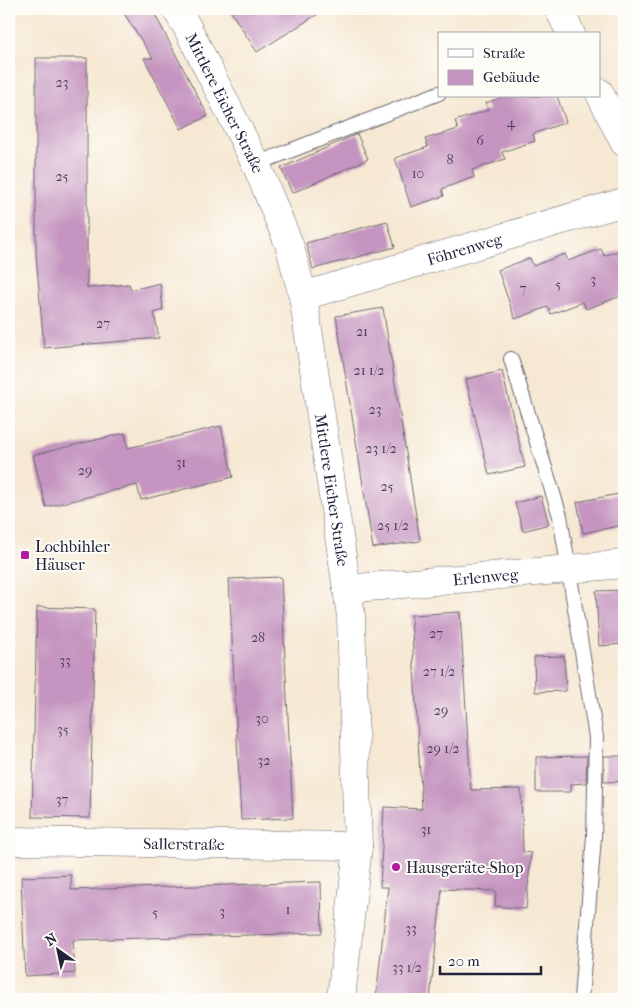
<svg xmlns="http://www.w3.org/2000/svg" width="633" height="1008" font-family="'IM FELL French Canon',serif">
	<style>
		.building { fill: #c594c0 }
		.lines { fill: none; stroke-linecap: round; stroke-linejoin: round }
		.lane-casing { stroke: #6c6770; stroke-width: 16 }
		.street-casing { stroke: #6c6770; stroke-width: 29 }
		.lane { stroke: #fff; stroke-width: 14 }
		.street { stroke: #fff; stroke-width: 28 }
		.poi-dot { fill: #b5179e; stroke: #fdfcf7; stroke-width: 2 }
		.labels { text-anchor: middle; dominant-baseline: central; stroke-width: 4; stroke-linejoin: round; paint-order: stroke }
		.number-label { font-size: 14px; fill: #4b3e5c }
		.street-label { font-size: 16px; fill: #22223b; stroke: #fdfcf7 }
		.poi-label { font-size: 16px; fill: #22223b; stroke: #fdfcf7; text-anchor: start }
	</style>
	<rect width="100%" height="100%" fill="#fdfcf7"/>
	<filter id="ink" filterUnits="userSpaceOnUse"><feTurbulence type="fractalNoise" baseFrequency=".02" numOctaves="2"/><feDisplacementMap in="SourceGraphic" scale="10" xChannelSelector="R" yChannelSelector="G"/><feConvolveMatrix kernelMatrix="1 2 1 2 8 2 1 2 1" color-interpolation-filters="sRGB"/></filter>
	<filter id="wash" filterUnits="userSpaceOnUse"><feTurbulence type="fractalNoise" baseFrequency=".0096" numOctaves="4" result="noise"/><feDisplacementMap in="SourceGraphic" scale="20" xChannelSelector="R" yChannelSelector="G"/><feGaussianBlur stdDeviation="1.12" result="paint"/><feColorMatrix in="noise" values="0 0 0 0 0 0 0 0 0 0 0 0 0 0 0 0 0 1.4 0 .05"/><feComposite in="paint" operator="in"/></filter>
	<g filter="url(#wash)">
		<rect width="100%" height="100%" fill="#f6e8d3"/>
		<g id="blocks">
			<path class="building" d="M121,9H152L208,116L181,129L144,58H153Z
				M229,9H326L257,52Z
				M36,58H87V288L129,284L131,290L160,283L163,310L154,313L159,338L44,348L36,255Z
				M505,96H557L566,122L533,134L535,141L502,152L505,159L472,170L474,177L442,189L444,196L411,207L395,158L428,147L425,139L458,129L455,121L488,110L486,103Z
				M357,134L368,159L292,193L281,168Z
				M387,221L395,247L313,269L306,243Z
				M601,249L604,256L624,249V295L586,309L583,302L551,314L548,307L515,319L498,270L530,258L533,266L565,254L568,261Z
				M383,308L420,541L373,548L336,316Z
				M502,371L525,467L489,475L466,379Z
				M221,426L233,477L141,500L137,485L46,507L33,455L125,433L128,448Z
				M624,493V525L583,533L577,502Z
				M541,496L549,524L523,531L515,503Z
				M281,577L293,818L241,820L229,579Z
				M624,590V644L599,646L596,591Z
				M37,607L95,609L90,818L32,817Z
				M460,612L471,790L521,789L523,852L531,853L526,909L495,906L496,891L442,889L430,999H376L388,887H380L384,807L422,809L411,615Z
				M564,656L566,691L535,692L534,657Z
				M587,756L586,783L571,784V792H536V757Z
				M604,756H624V781L604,782Z
				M71,875V890L321,882L322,933L73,940L75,973L25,976L21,877Z"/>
		</g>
	</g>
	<g filter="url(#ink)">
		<use href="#blocks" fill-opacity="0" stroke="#6c6770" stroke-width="1"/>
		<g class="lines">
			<defs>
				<path id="lane" d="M256,164L439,93
					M511,359L560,516L596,737L594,837L581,999"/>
				<g id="street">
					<path id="s1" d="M176,9L186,25L256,164L289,244L303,296L351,616L358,846L341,999"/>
					<path d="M559,9L571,34"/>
					<path d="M599,92L624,142"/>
					<path id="s2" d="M303,296L624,202"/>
					<path id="s3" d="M347,589L624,564"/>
					<path id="s4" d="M9,841L358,846"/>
				</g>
			</defs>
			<use href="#lane" class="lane-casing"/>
			<use href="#street" class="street-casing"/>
			<use href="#lane" class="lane"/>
			<use href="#street" class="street"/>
		</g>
	</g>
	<g class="poi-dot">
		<rect x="20" y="550" width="10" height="10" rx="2.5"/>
		<circle cx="396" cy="867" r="5"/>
	</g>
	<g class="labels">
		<g class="number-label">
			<text x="62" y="82">23</text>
			<text x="511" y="122">4</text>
			<text x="480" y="140">6</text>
			<text x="450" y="159">8</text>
			<text x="418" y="173">10</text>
			<text x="62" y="176">25</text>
			<text x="593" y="279">3</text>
			<text x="558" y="284">5</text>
			<text x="523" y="288">7</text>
			<text x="103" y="323">27</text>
			<text x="362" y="331">21</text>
			<text x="369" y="370">21 1/2</text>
			<text x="375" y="409">23</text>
			<text x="381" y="448">23 1/2</text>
			<text x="181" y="462">31</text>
			<text x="85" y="470">29</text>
			<text x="387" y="486">25</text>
			<text x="393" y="525">25 1/2</text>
			<text x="436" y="633">27</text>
			<text x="258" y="637">28</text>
			<text x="65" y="660">33</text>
			<text x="439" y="671">27 1/2</text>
			<text x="441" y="710">29</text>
			<text x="262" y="718">30</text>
			<text x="63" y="729">35</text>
			<text x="443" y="748">29 1/2</text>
			<text x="264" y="760">32</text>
			<text x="62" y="799">37</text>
			<text x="426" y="829">31</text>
			<text x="288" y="909">1</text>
			<text x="222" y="911">3</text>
			<text x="155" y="912">5</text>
			<text x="411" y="928">33</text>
			<text x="407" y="967">33 1/2</text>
		</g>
		<g class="street-label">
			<text stroke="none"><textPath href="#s1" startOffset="106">Mittlere Eicher Straße</textPath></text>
			<text stroke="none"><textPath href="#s2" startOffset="168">Föhrenweg</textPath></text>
			<text stroke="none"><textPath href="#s1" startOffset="511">Mittlere Eicher Straße</textPath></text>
			<text stroke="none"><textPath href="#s3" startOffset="139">Erlenweg</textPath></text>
			<text stroke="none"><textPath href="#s4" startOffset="175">Sallerstraße</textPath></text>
		</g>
		<g class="poi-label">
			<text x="35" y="546">Lochbihler<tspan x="35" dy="18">Häuser</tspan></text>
			<text x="406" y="867">Hausgeräte-Shop</text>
		</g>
	</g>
	<rect width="633" height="1008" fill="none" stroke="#fdfcf7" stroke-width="30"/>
	<rect x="438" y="32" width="162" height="65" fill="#fdfcf7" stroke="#a5a5ac"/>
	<rect x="448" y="49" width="25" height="8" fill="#ffffff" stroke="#a5a5ac"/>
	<text x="483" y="58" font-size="15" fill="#22223b">Straße</text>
	<rect x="448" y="70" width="25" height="15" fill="#c594c0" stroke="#a5a5ac"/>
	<text x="483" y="82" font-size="15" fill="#22223b">Gebäude</text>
	<g transform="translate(58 950) rotate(327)" stroke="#fdfcf7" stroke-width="4" paint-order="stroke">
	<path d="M0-4L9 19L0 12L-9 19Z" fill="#22223b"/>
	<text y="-8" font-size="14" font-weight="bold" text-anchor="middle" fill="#22223b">N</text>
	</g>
	<path d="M440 966v8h101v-8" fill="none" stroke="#22223b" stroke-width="2.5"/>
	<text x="448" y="966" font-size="15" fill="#22223b" stroke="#fdfcf7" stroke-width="4" paint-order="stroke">20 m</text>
</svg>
